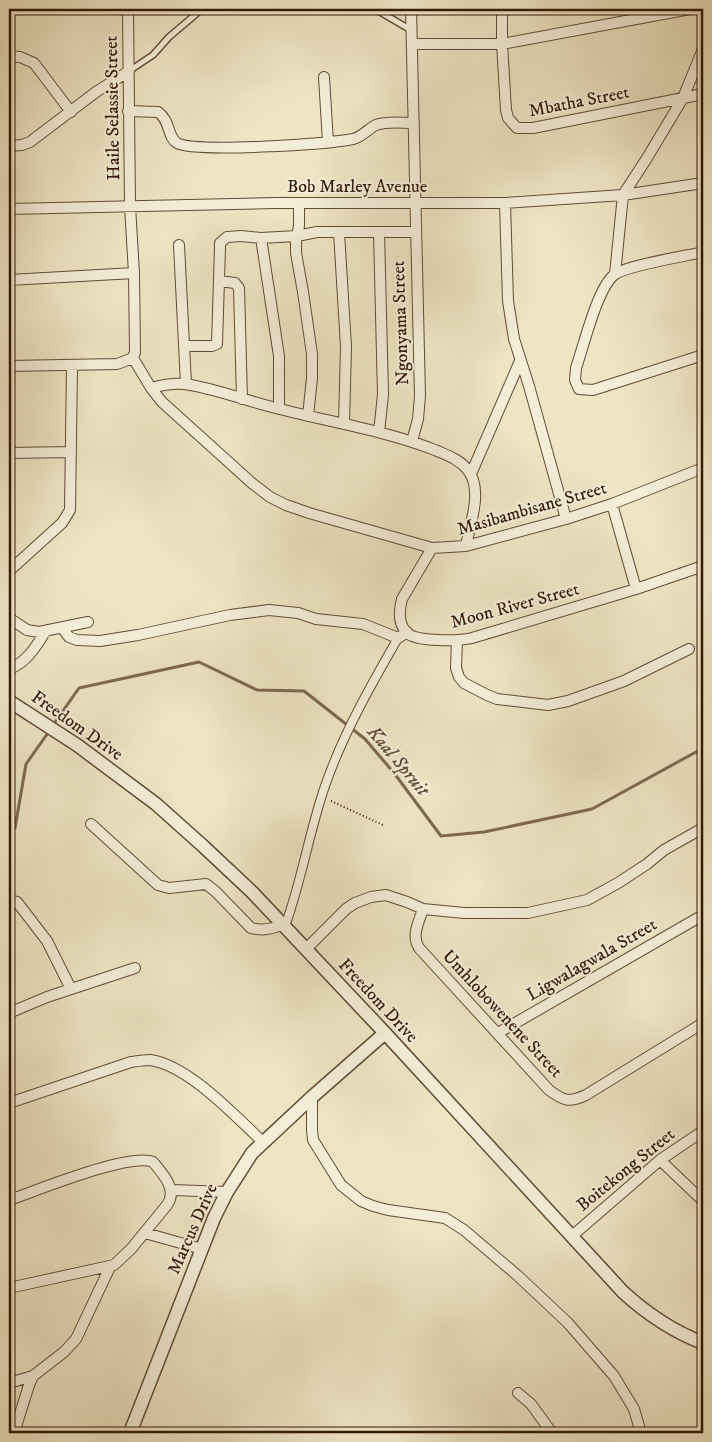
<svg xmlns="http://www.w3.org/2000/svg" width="712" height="1442" font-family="'IM FELL DW Pica',serif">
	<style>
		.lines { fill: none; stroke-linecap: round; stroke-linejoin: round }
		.stream { stroke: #7e6952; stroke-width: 3 }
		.service-casing { stroke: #624b37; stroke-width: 8 }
		.pedestrian-casing { stroke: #624b37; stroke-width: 10 }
		.minor-casing { stroke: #624b37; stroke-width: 12 }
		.tertiary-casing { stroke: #624b37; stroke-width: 15 }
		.path { stroke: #341808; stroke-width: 2; stroke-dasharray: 1 2.5; stroke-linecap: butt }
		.service { stroke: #f4eed9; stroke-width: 5 }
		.pedestrian { stroke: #f4eed9; stroke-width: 8 }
		.minor { stroke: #f4eed9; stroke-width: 10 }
		.tertiary { stroke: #f4eed9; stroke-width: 12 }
		.labels { text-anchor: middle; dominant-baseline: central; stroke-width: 4; stroke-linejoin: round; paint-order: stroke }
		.street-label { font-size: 18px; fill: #341808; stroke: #f4eed9 }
		.water-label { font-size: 19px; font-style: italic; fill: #654e3a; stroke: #f4eed9 }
	</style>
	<rect width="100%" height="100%" fill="#eee5c4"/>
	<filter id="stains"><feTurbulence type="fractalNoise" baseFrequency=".004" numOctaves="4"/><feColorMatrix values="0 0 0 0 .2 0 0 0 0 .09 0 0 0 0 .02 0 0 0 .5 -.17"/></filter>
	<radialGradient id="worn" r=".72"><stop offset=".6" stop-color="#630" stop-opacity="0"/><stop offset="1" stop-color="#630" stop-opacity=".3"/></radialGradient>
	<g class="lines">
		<path class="stream" d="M53,725L79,688L199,662L257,690L304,691L365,739L394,773L441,836L484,832L592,809L696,752L703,750
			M9,833L15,828L26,764L50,730"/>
		<defs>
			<path id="service" d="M375,9L411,30
				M129,71L153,55L169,37L202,9"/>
			<path id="pedestrian" d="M285,926C302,880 309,832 325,786C343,734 371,685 398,638"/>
			<path id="minor" d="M128,9L130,206L134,273L135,352L133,358L151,388L162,402L253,484L270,497L286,505L309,513L432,548L466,546L566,519L612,504L703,468
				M411,9L420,396L418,419L412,441
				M502,9V44L506,110L508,118L517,128H533L703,94
				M412,44H502L690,9
				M9,56L20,57L34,63L71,112
				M324,77L328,142
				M128,111L158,112C171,121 167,137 177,143C195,153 328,144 353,139C362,137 368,129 376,125C387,121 402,123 414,123
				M9,146L22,145L30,142L96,92L129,71
				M299,203V226L296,241V253L303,292L312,354V378L308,416
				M505,203L508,301L514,339L529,386L566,519
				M9,209L275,203H505L623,195L703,183
				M339,232L346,347L344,424
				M261,238L279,356V409
				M179,245L186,384
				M703,252C686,256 624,266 614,275C597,289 584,345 576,368L575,380L579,389L593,390L703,355
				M615,274L623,195L647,158L683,98L703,49
				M9,280L134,273
				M219,281L235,283L239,288L242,399
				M184,346H212L217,344L220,247V243L227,237L241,236L261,238L297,236L317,232H415
				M9,366L117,364L133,358
				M151,388C162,385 173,383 184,384C215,388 246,401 276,408C329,422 384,430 435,450C446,455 459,459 467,469C484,489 470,523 466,546
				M379,432L383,395L379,232
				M9,453L71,452
				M471,474L520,361
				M612,504L636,589
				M432,548L402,599C399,610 398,624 407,633C417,642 459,641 472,638L636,589L703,566
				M9,571L62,523L70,510L72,366
				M9,618L27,630L39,632L88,622
				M62,628L69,637L77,640L100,641L138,635L230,615L269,610L298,613L316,619L363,624L398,638L407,632
				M457,640L456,668L459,677L464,683L487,695L497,699L548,705L568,701L624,681L689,649
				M9,669C26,663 36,647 45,632
				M91,824L158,885L169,888L206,884L215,891L251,928C262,931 273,929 283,924
				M9,904L12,901L17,902L47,941L71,989
				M423,909C419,922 411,935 419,948L549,1090C564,1101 569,1103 586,1095L703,1023
				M306,949L346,909L355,903L371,897L386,895L407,902L423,909L464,913H528L587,900L618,883L647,864L664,850L703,828
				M9,1013L47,997L135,968
				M498,1033L703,915
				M312,1097V1130L313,1140L341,1185L361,1201L373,1206L388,1210L445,1218L464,1230L517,1275L568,1323L614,1376L634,1409L641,1433
				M9,1103L131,1062C138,1061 144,1060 150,1060C188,1065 235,1116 263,1142
				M660,1160L703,1201
				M172,1190L227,1192
				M9,1200C36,1191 130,1152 153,1162C163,1174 178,1190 167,1205L131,1249L114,1265L9,1288
				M145,1233L202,1249
				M572,1236L660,1160L703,1131
				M9,1383L33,1376
				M518,1393L531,1404L552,1433
				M14,1433L29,1385L33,1376L64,1352L76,1339L110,1267"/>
			<path id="tertiary" d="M9,701L77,745L156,804L203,846L252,892L385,1033L623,1292C647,1314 672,1331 703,1343
				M130,1433L214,1218L227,1192L252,1153L312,1097L385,1033"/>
		</defs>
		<use href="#service" class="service-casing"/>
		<use href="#pedestrian" class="pedestrian-casing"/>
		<use href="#minor" class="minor-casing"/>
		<use href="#tertiary" class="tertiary-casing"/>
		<path class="path" d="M331,801L383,825"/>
		<use href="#service" class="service"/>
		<use href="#pedestrian" class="pedestrian"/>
		<use href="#minor" class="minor"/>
		<use href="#tertiary" class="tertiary"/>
	</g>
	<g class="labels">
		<g class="street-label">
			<text transform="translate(579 102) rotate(-11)">Mbatha Street</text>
			<text transform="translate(113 108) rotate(-91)">Haile Selassie Street</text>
			<text x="357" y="187">Bob Marley Avenue</text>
			<text transform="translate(401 323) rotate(-92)">Ngonyama Street</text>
			<text transform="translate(532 509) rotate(-16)">Masibambisane Street</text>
			<text transform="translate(515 606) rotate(-15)">Moon River Street</text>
			<text transform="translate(77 726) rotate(35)">Freedom Drive</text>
			<text transform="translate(592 960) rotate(-30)">Ligwalagwala Street</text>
			<text transform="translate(378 1001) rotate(47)">Freedom Drive</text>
			<text transform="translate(502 1014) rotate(47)">Umhlobowenene Street</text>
			<text transform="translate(626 1170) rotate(-39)">Boitekong Street</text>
			<text transform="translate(193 1229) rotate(-66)">Marcus Drive</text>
		</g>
		<g class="water-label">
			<text transform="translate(398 761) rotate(50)">Kaal Spruit</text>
		</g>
	</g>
	<rect width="712" height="1442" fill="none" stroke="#eee5c4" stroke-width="30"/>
	<rect x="10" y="10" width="692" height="1422" fill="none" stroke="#341808" stroke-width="2.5"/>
	<rect x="15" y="15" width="682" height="1412" fill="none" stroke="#341808"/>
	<rect width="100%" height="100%" filter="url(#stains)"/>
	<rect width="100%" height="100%" fill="url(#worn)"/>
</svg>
